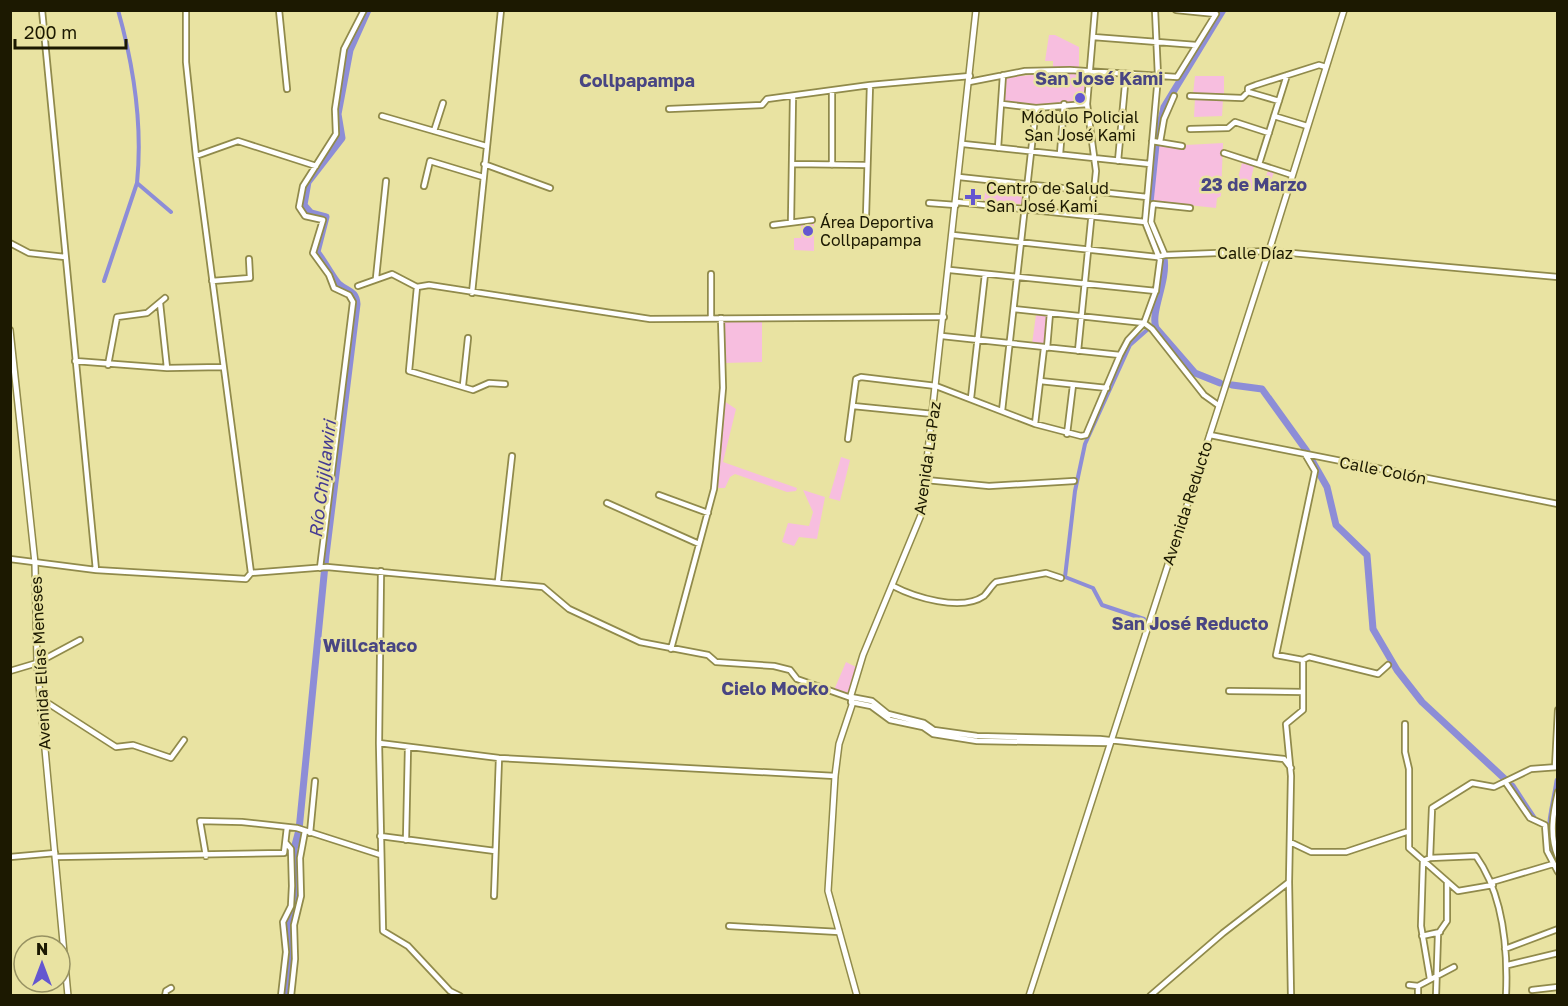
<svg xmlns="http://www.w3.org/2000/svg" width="1568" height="1006" font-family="'Golos Text',sans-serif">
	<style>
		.green { fill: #f7bedf }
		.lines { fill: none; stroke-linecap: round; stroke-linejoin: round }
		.canal { stroke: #8d8dd7; stroke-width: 4 }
		.river { stroke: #8d8dd7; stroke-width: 7 }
		.minor-casing { stroke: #908a4b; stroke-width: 8 }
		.major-casing { stroke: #908a4b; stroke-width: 8 }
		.minor { stroke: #fff; stroke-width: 4.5 }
		.major { stroke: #fff; stroke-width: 5 }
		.poi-dot { fill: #6457d0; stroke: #e9e3a2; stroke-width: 2 }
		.labels { text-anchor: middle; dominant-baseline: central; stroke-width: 5; stroke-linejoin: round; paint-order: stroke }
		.poi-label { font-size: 16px; fill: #1c1901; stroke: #e9e3a2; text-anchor: start }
		.street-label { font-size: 16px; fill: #1c1901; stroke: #e9e3a2 }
		.neighbourhood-label { font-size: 18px; font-weight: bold; fill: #484583; stroke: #e9e3a2 }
		.water-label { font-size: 18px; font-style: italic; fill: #443a92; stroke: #e9e3a2 }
	</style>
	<rect width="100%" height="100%" fill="#e9e3a2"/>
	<path class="green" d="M1049,35H1055L1079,47V68H1053V61H1045Z
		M1070,72L1087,73L1084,101L1036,106L1005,101V77Z
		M1195,76H1224V96L1193,94Z
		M1195,98L1223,99L1222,116L1194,117Z
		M1154,143L1185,147L1186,145L1223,143L1221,196L1217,198L1216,208L1160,202L1147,207Z
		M1242,163L1254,166L1251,179L1263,183L1268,171L1274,172L1270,183L1254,189L1234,192Z
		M986,183L1022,186V204L984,202Z
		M814,223V251L794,250V238H801V224Z
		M1036,315H1048L1045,345L1032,344Z
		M722,321H762V362L724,363Z
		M724,401L736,409L723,462L797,488L796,491L787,492L735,474L730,477L725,488H717Z
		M841,457L850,460L840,501L829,498Z
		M803,490L825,497L817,539L799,537L794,546L782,542L788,523L809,526L813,512Z
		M846,662L856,667L848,695L834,690Z"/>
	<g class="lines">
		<path class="canal" d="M137,183L171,212
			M104,281L137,183C143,124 134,67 118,10
			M1144,619L1102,605L1093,588L1065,577L1075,491L1085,444L1130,345L1147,330"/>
		<path class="river" d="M1157,138L1164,107L1223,10
			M1156,145L1148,222L1161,252
			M1164,258C1168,281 1150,312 1156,328L1195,373L1220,383
			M1232,385L1262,389L1306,450L1327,487L1336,525L1367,555L1373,629L1397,670L1422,702L1507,781
			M1558,781C1554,810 1543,834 1558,861
			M1512,786L1533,818
			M286,996L291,960L288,922L297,899L294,849L299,830L326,555L357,304C356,290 348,292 339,284C335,281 323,259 317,252L326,217L311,213L304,205L308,182L342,138L338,114L350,50L368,10"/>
		<defs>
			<path id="minor" d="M42,10L96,570
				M186,10V62L196,156L251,573
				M279,10L287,89
				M1093,37L1196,45
				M969,82L1025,71L1070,70L1177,77L1216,14L1176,10
				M832,91V165
				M1248,92V88L1256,85L1319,65L1326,67
				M1190,96L1242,98L1248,92L1279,101
				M1002,104L1036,108L1087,104
				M669,109L762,105L767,99L870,85L970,76
				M382,116L486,146
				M1274,116L1307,126
				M1190,129L1228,128L1235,122L1269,133
				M434,131L443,103
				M1152,141L1182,146
				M1160,142L1164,119L1174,96
				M963,144L1150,164
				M998,148L1003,75
				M1224,153L1292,175
				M1060,154L1064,104
				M196,156L238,141L316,166
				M1118,161L1126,74
				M484,164L550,188
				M793,164L866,165
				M1259,164L1287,75
				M959,177L1147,197
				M424,186L430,161L483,177
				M957,202L1145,222
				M929,203L956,205
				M866,216L870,85
				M791,222L793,96
				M773,225L812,220
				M953,235L1157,257L1165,255L1269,251L1558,277
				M10,243L29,253L65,257
				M1165,255L1151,222L1153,204L1190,208
				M950,270L1156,291
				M711,274V318
				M376,278L386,181
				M212,281L250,278L249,259
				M358,286L392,274L417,287L429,285L650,319L944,317
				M417,287L409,371L473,390L489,383L505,384
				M472,293L501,10
				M160,303L167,368
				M1014,309L1144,323L1152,329L1204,395L1218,405
				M942,336L1120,355
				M1047,348L1050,313
				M1078,351L1096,171L1087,104L1095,10
				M75,361L167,368L222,367
				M108,365L117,317L147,313L165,298
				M1040,381L1107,388
				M463,385L468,338
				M971,398L985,274
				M853,406L933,414
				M1002,411L1036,108
				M1035,424L1044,348
				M1067,434L1073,385
				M1210,435L1558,504
				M848,439L856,379L861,377L936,386L1035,424L1081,436L1086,435L1120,355L1128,340L1144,323L1156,290L1160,260L1145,222L1158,76L1155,10
				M1305,454L1315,471L1276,655L1303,660L1309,657L1378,674L1388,665
				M926,480L989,486L1074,481
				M659,495L708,513
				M607,503L699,544
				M10,559L96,570L246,579L251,573L327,567L543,587L569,609L640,642L708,655L716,662L774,666L790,670L797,679L851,698
				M320,568L353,302L349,295L334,288L329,275L313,253L323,220L305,216L299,207L303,186L336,134L335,109L344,49L364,10
				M381,571L379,743L383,931L408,946L450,991L460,996
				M498,581L512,456
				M893,586C914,597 961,612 984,596C988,592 991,586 996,582L1046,573L1061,578
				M671,649L714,489L723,388L721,318
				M10,671L37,663L80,640
				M1229,691L1303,692
				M851,697L872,701L888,714L924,723L934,730L977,736L1100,739L1284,759L1291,768
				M40,698L116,747L133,745L171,758L184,740
				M851,702L871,706L890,720L923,727L933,734L977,741L1107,743
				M1405,724V752L1409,769V848L1458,891L1493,885
				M379,743L499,758L835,776
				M1555,767L1558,710
				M1506,783L1530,818L1545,825L1547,851L1558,872
				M1558,792C1553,813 1549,836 1558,857
				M310,833L315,781
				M380,836L495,851
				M406,840L408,747
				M1290,842L1311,852H1346L1406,832
				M206,856L200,821L242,822L297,828L381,855
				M10,857L55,853
				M56,857L284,853L287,827
				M1430,858L1432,808L1472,783L1494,787L1531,769L1558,767
				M1423,861L1430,858L1476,856C1503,894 1508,950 1506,996
				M1423,861L1421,926L1430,979
				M1289,882L1291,996
				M1492,882L1553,864
				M494,896L499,758
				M729,926L839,932
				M1422,936L1440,932
				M1505,949L1558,929
				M1508,965L1558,953
				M1409,985L1418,986L1454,967
				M1532,990L1558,987
				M165,996L166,991L171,988
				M281,996L286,952L283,922L291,906L292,886L291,849L286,843
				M291,996L295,959L294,925L301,896L300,858L305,831
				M1150,996L1223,933L1289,882L1291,776L1286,724L1303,710V660
				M1418,996V986
				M1436,996L1438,934L1447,921V882"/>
			<path id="major" d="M10,330L35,563L37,663L68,996
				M857,996L828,891L835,776L839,744L852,705L851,695L863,655L921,515L976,10
				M1029,996L1269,251L1344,10"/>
		</defs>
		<use href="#minor" class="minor-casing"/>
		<use href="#major" class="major-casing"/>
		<use href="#minor" class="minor"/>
		<use href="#major" class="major"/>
	</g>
	<g class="poi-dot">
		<circle cx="1080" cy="98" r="6"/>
		<path d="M970 188h6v6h6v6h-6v6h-6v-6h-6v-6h6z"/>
		<circle cx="808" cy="231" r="6"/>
	</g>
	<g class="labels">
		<g class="poi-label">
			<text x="1080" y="117" text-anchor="middle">Módulo Policial<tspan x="1080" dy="18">San José Kami</tspan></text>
			<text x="986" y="188">Centro de Salud<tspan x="986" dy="18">San José Kami</tspan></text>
			<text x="820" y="222">Área Deportiva<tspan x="820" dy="18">Collpapampa</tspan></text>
		</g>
		<g class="street-label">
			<text x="1255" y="253">Calle Díaz</text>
			<text transform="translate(927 458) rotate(-82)">Avenida La Paz</text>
			<text transform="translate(1383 470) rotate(11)">Calle Colón</text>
			<text transform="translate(1187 503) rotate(-72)">Avenida Reducto</text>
			<text transform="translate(40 663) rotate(-93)">Avenida Elías Meneses</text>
		</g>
		<g class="neighbourhood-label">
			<text x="1099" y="78">San José Kami</text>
			<text x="637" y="80">Collpapampa</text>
			<text x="1254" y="184">23 de Marzo</text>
			<text x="1190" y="623">San José Reducto</text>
			<text x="370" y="645">Willcataco</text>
			<text x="775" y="688">Cielo Mocko</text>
		</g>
		<g class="water-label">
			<text transform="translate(322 479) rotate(-83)">Río Chijllawiri</text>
		</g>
	</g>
	<rect width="1568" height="1006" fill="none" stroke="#1c1901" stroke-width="24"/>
	<g transform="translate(42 964)"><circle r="28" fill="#e9e3a2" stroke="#979262" stroke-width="1.5"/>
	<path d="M0-4.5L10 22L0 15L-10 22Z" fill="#6457d0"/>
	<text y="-9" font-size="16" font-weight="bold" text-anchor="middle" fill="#1c1901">N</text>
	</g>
	<path d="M15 39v9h111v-9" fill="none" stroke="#1c1901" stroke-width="3"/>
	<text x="24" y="39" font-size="18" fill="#1c1901" stroke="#e9e3a2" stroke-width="4.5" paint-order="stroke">200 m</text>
</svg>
